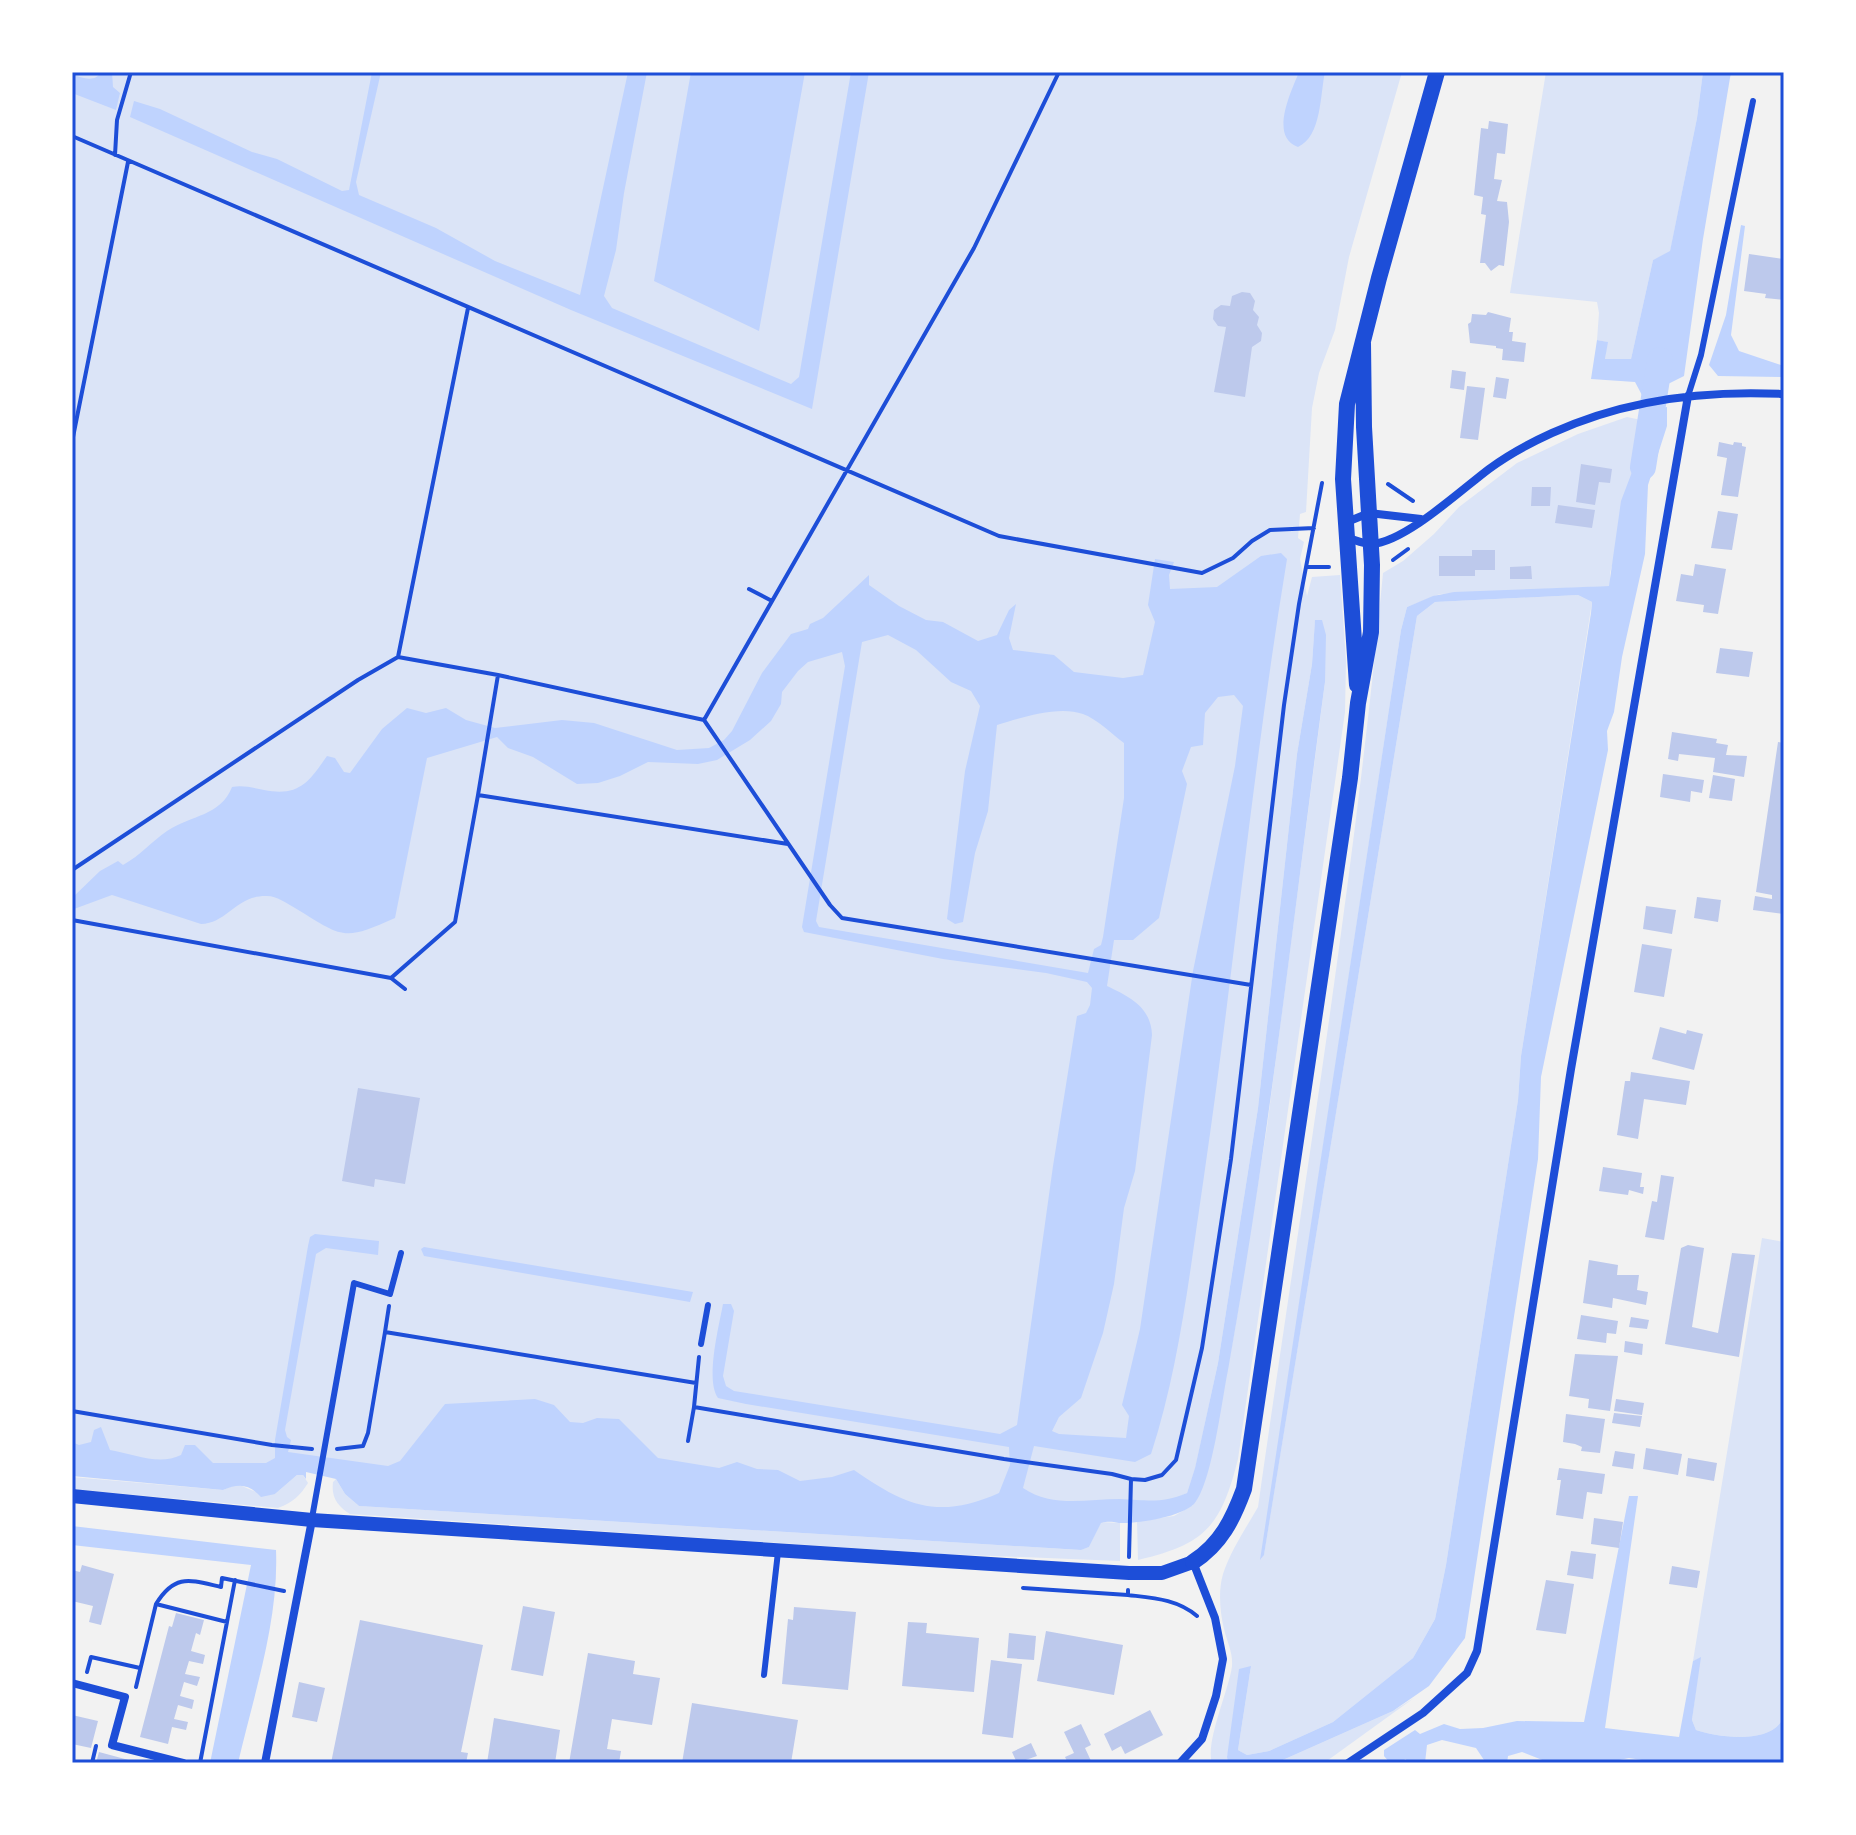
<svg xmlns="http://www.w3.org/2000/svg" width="1856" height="1835" font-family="Roboto,sans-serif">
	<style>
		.green { fill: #dbe4f7 }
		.water { fill: #bfd3fe; fill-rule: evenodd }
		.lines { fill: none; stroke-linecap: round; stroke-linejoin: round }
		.canal { stroke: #bfd3fe; stroke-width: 26 }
		.building { fill: #bdc9ec }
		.path { stroke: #1d4ed8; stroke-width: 4 }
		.service { stroke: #1d4ed8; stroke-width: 6 }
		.minor { stroke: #1d4ed8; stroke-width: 8 }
		.tertiary { stroke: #1d4ed8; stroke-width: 14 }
		.secondary { stroke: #1d4ed8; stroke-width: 16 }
		.neatline { fill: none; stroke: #1d4ed8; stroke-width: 3 }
	</style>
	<rect width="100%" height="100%" fill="#f2f2f2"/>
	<path class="green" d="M72,72H1402L1349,257L1335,330L1319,373L1312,408L1306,512L1300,514L1298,538L1304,542L1300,559L1307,596L1312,577L1340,575L1346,661L1345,712L1238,1459C1221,1526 1206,1544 1138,1560L1137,1521L1174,1516L1193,1505L1221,1403L1235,1329L1267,1127L1325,682L1315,621L1312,664L1297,754L1258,1108L1218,1363L1195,1469L1187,1493L1172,1500L1166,1509L1055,1520L72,1456Z
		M1546,72H1703L1697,118L1670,252L1653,260L1631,359H1605L1607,342L1597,340L1599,313L1597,302L1510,293Z
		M1627,417L1651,422L1610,573V586L1440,594L1407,607L1401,630L1261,1559L1264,1554L1417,616L1435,602L1578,595L1592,602L1521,1056L1518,1100L1446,1565L1435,1619L1413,1658L1333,1722L1269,1751L1247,1755L1238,1750L1251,1666L1227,1757L1228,1763H1212C1205,1742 1229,1690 1232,1666C1233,1652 1227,1642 1224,1629C1220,1612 1218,1591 1223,1574C1231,1550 1246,1528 1258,1507C1302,1196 1354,886 1383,573L1403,561L1434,534L1459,507L1517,463L1578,434Z
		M1762,1238L1784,1242V1715C1776,1745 1719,1738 1696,1730L1692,1720L1700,1658L1693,1661Z
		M297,1475H303L308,1483C300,1496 292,1503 278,1508L72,1489V1477L223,1490L237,1484L256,1492L275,1494Z
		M336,1479L345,1494L359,1506L1080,1550L1089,1547L1101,1522L1120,1523V1561L944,1554L350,1514C338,1506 331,1498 333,1482Z
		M1414,1698L1324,1763H1276L1393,1711Z"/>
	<path class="water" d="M101,72H112L113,87L120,93L116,110L72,93V74C82,78 95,83 101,72Z
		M372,72H381L356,182L359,195L436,228L495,261L580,295L628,72H647L624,193L616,250L604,296L612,308L791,384L799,377L851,72H869L812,409L571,310L130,117L134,101L160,109L252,152L277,159L342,191L349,190Z
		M691,72H805L759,331L654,281Z
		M1299,72H1325C1320,94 1322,136 1298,147C1269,137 1291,92 1299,72Z
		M1703,72H1731L1703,239L1684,376L1666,385L1664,392L1643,397L1635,382L1591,379L1597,340L1608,342L1605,359H1631L1653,260L1670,251L1697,118Z
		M1741,225L1745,226L1731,335L1739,351L1784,366V377L1718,376L1709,365L1726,315Z
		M1667,407V426L1648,485L1645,554L1622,657L1614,712L1607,731L1608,750L1541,1077L1538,1159L1465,1638L1429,1686L1393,1711L1276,1763H1228L1227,1757L1239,1669L1251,1666L1238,1750L1247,1755L1269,1751L1333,1722L1413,1658L1435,1619L1446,1565L1518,1100L1521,1056L1591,613L1592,602L1578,595L1435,602L1417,616L1264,1555L1260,1560L1401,630L1407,607L1433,596L1454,592L1609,586L1621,501L1651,422L1645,411Z
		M1281,553L1287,559C1253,764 1234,971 1204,1176C1190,1269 1180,1365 1151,1454L1135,1462L1034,1446L1023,1488C1052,1508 1087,1499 1120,1499C1147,1500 1161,1504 1187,1493L1195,1468L1218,1363L1258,1108L1297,754L1312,664L1315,620H1322L1326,635L1325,682C1294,911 1269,1142 1228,1370C1222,1399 1212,1484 1194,1504C1181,1517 1137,1524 1119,1523C1112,1522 1109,1521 1101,1523L1089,1547L1081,1550L359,1506L345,1494L336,1479L306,1472V1479L303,1475H297L275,1494L261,1497C249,1484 239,1483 223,1490L72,1476V1442L79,1445L91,1442L94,1430L101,1427L110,1450C134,1454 159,1466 181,1455L185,1445H195L213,1463H266L275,1458V1440L308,1246L310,1237L315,1234L379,1241L378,1255L326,1248L316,1254L285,1430L287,1437L291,1440L288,1452L388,1466L400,1461L445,1404L535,1399L554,1405L570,1422L583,1423L597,1418L619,1419L658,1458L719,1468L737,1462L757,1469L778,1470L800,1481L832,1477L854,1470C906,1506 938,1520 999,1493L1010,1465L1009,1447L746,1404L718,1398C705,1380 719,1326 723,1304H731L734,1311L723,1376L726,1386L734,1391L1000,1434L1017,1425L1053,1166L1077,1016L1086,1013L1090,1005L1092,988L1087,982L1046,973L943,959L804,932L802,927L845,666L842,652L808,662L798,671L782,692L781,704L771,721L750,740L717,760L698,764L648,762L620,776L598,783L577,784L533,757L508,748L497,737L427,758L395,918C342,942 343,937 295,908C286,903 277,896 267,896C236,895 228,923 201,924L112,895L74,909L72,898L100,871L118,861L123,865C141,855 152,841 167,831C191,815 221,816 232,787C243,785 254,788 264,790C299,797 309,782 327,756L335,758L344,772L350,773L382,729L407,708L426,713L446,708L466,720L495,728L562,720L594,723L677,750L709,748L724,740L732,731L762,673L791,634L808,629L810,624L823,618L869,575V585L899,606L926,620L943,622L978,641L997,635L1009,610L1016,604L1009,638L1013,650L1054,655L1074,672L1123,678L1143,675L1155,622L1148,605L1155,559L1174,562L1169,575L1170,589L1217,587L1261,556ZM888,635L916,650L951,682L971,691L980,706L965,771L947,919L955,924L963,922L975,853L988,811L997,725C1021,718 1058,705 1083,714C1097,719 1112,734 1124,743V798L1103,937L1101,945L1094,949L1088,973L819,927L816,921L862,642ZM1234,695L1243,706L1235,766L1193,971L1140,1329L1122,1405L1129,1416L1126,1438L1059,1434L1052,1431L1059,1417L1081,1398L1103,1333L1114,1284L1124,1208L1135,1171L1152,1035C1151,1007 1130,997 1107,986L1114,940H1133L1159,918L1187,784L1182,771L1191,747L1203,745L1205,713L1218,697Z
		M424,1247L693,1292L690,1302L424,1256L421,1249Z
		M1629,1496H1638L1605,1728L1679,1737L1693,1661L1701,1657L1692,1720L1696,1730C1719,1738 1776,1745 1784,1715V1763H1662L1629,1758L1604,1763H1569L1564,1760L1550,1763L1522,1752L1508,1756L1507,1763H1486L1476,1748L1442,1740L1427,1745L1425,1763H1407L1406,1759L1398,1763H1390L1384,1756V1750L1415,1730L1420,1734L1444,1724L1460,1729L1483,1728L1517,1721L1584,1722Z
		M72,1526L276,1550C279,1621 254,1694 238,1763H210L251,1565L72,1545Z"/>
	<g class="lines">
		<path class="canal" d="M1643,467L1660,360"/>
	</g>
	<path class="building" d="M1489,121L1508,124L1505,154L1497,153L1494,179L1502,180L1497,201L1507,202L1509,222L1504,266L1499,265L1491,271L1485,263H1480L1486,215L1481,214L1483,197L1474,195L1481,128L1488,129Z
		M1749,254L1784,259V300L1765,298L1766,294L1744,291Z
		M1242,292L1250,293L1255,301L1253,310L1259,317L1257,325L1262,333L1261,341L1252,347L1245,397L1214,392L1226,327L1234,321L1226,327L1218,326L1213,319L1214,310L1221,305L1230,306L1232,296Z
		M1488,312L1511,318L1509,332H1513L1512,341L1526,343L1524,362L1502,360L1503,349L1496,348V346L1470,343L1468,324L1471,322L1472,314L1486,315Z
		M1452,370L1466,372L1464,390L1450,388Z
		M1496,377L1509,379L1506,399L1493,397Z
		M1467,386L1485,388L1478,440L1460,438Z
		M1719,442L1733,445L1734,442L1742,443V446L1746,447L1738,497L1721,495L1727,458L1717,456Z
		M1581,464L1612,469L1610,483L1599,482L1595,505L1576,502Z
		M1532,487H1551L1550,506H1531Z
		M1558,505L1595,510L1592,528L1555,523Z
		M1718,511L1738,514L1732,550L1711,548Z
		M1472,550H1495V570H1475V576H1439V556H1472Z
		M1695,564L1726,569L1718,614L1703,612L1704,605L1676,601L1681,574L1693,576Z
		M1531,566L1532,579H1510V567Z
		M1720,648L1753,652L1749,677L1716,673Z
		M1672,732L1717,739L1716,743L1728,745L1726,755L1747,756L1744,777L1713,772L1715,758L1679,754L1678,761L1668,759Z
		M1778,742L1784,743V914L1753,910L1755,896L1772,899V895L1756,892Z
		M1663,774L1704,780L1702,793L1691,791L1690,802L1660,797Z
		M1713,775L1735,779L1732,801L1709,798Z
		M1697,897L1721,900L1718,922L1694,918Z
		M1646,906L1676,910L1672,934L1643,929Z
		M1642,944L1672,949L1664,997L1634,992Z
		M1660,1027L1686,1034L1687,1030L1703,1034L1694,1070L1652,1059Z
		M1631,1072L1690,1081L1686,1105L1644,1099L1638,1139L1617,1135L1625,1081H1630Z
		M358,1088L420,1098L405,1184L375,1179L374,1187L342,1181Z
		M1603,1167L1642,1173L1640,1187H1644L1643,1194L1629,1190L1628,1195L1599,1191Z
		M1661,1175L1674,1177L1664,1240L1645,1237L1652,1201L1657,1202Z
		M1688,1245L1704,1248L1692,1327L1718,1333L1732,1253L1755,1255L1739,1357L1665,1344L1681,1248Z
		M1589,1260L1618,1265L1617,1275H1639L1637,1290L1648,1292L1646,1305L1613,1298L1612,1308L1583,1303Z
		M1581,1315L1618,1321L1616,1334L1607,1333L1606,1343L1577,1339Z
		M1631,1317L1649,1320L1647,1329L1629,1327Z
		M1625,1341L1643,1344L1642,1355L1624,1352Z
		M1575,1354L1618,1356L1610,1411L1588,1408L1589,1399L1569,1396Z
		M1616,1399L1644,1403L1642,1415L1614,1411Z
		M1614,1413L1642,1416L1640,1427L1612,1423Z
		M1566,1414L1605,1419L1600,1453L1581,1451L1582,1447L1575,1444L1563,1442Z
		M1646,1448L1682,1454L1678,1475L1643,1469Z
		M1615,1451L1635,1454L1633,1469L1612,1466Z
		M1688,1458L1717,1463L1714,1481L1686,1476Z
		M1559,1468L1605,1474L1602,1494L1587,1492L1583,1519L1556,1515L1561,1480H1557Z
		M1594,1518L1623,1522L1619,1548L1591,1544Z
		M1571,1551L1596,1554L1593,1579L1567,1575Z
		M82,1565L114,1574L101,1625L89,1622L93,1606L72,1601V1570L80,1572Z
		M1672,1566L1700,1571L1697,1588L1669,1584Z
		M1546,1580L1574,1584L1566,1634L1536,1630Z
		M523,1606L555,1612L543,1676L511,1670Z
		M794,1607L856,1612L848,1690L782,1684L788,1619L793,1620Z
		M176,1613L204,1620L200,1635L196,1633L191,1651L205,1655L203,1664L189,1661L185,1674L200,1677L197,1686L184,1682L180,1696L194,1700L192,1709L178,1705L174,1719L188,1722L186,1730L172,1727L168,1744L140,1737L169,1626L172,1627Z
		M360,1620L483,1645L461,1752L468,1753L466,1763H331Z
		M908,1622L927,1623L926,1633L979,1638L974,1692L902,1686Z
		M1046,1631L1123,1645L1114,1695L1037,1681Z
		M1009,1633L1036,1636L1034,1660L1007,1658Z
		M588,1653L635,1661L633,1674L660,1678L652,1725L612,1719L607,1749L621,1751L619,1763H569Z
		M991,1660L1022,1664L1013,1738L982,1734Z
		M299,1682L325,1688L317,1722L292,1717Z
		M692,1703L798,1720L791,1763H682Z
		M1150,1710L1163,1735L1125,1754L1121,1746L1112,1751L1104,1734Z
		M72,1715L98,1721L91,1748L72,1744Z
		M494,1718L560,1730L555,1763H487Z
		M1081,1724L1091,1745L1085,1748L1092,1763H1068L1065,1757L1074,1753L1064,1732Z
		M1031,1743L1037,1756L1017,1763L1012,1752Z
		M99,1752L136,1762V1763H96Z"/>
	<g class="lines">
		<path class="path" d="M72,136L999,536L1202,573L1233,558L1252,541L1270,530L1314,528
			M115,155L117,120L131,72
			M72,442L128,162
			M1388,484L1413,501
			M1393,560L1408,549
			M1307,567H1329
			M749,589L772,601
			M398,657L468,308
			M704,720L830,905L842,918L1251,985
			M478,795L498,675
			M72,870L358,680L398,657L498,675L704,720L974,248L1059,72
			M72,920L391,978L405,989
			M391,978L455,922L478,795L788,844
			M385,1332L389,1306
			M699,1357L694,1407L1004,1459L1112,1474L1131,1479
			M72,1411L272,1445L312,1449
			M688,1441L694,1407
			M337,1449L363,1446L368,1433L385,1332L696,1383
			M1129,1557L1131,1479L1145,1480L1162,1475L1176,1460L1202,1348L1231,1159L1284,705L1299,604L1322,483
			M1023,1588L1128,1595
			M1128,1590V1595C1153,1598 1177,1599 1197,1616
			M227,1622L235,1580
			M87,1672L91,1657L140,1668
			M136,1687L156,1604
			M92,1763L96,1746
			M200,1763L227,1622L156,1604C175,1573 190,1580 221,1587L222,1578L284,1591"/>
		<path class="service" d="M1688,396L1701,355L1753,101
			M701,1344L708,1305
			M312,1518L354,1283L390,1294L401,1253
			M764,1675L778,1552"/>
		<path class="minor" d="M1347,522L1369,513L1421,519
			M1348,538C1355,540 1364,544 1372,544C1405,542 1461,490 1489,469C1508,455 1530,443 1552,433C1624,400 1705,390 1784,394
			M72,1683L125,1697L112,1745L183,1763
			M265,1763L312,1520
			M1180,1763L1202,1739L1216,1696L1223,1659L1215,1618L1193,1562
			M1348,1763L1423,1713L1467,1673L1477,1651L1571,1069L1688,396"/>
		<path class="tertiary" d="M72,1496L312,1520L1129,1573H1162L1193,1562"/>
		<path class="secondary" d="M1357,685L1343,479L1347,404L1379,278L1437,72
			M1193,1562C1221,1544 1233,1519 1244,1489L1350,778L1358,703L1371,632L1372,565L1364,427L1363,343"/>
	</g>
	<rect width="1856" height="1835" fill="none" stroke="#ffffff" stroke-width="148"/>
	<rect x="74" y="74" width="1708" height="1687" class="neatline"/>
</svg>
